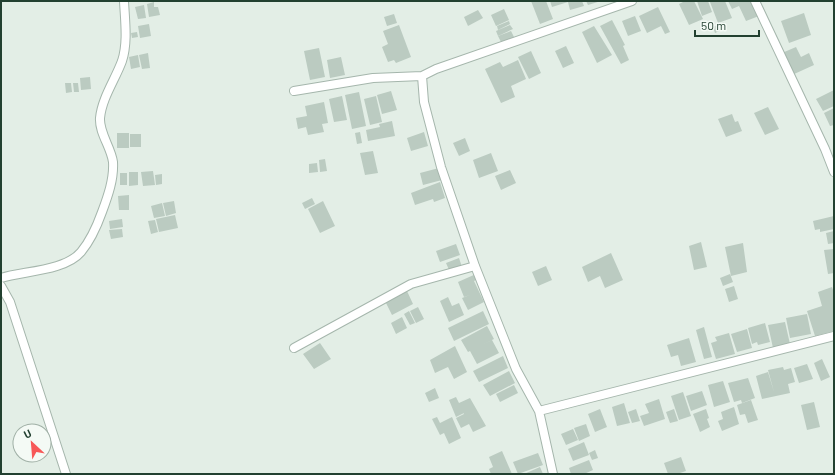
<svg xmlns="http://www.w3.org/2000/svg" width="835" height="475" font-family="Barlow,sans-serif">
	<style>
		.building { fill: #bbcbc1 }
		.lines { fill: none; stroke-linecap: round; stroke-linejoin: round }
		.street-casing { stroke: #a5b6ac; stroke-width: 10 }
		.street { stroke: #fff; stroke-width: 8 }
	</style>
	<rect width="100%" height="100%" fill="#e3eee6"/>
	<path class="building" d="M531,1H546L553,19L540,24Z
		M550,1H582L584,6L570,10L568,2L552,7Z
		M586,1H601L588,5Z
		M685,1H694L703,19L689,25L679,4Z
		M697,1H708L712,12L702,16Z
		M711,1H725L732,18L718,23L710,2Z
		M728,1H752L759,16L746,21L739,6L732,9Z
		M154,2V7H158L160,15L149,17L147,4Z
		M144,5L146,18L138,19L135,7Z
		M658,7L670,32L665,34L661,26L647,33L639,16Z
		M504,9L509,20L496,26L491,15Z
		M478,10L483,18L468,26L464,17Z
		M804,13L811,35L789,43L781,21Z
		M394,14L397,23L387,26L384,17Z
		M635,16L641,31L628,36L622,21Z
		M612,20L625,45L623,46L629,60L621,64L600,26Z
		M509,21L510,24L498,30L497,26Z
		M724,22L726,28L715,33L713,27Z
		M149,24L151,36L140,38L138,26Z
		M399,25L411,57L396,63L394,60L388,62L382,47L388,44L383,31Z
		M510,25L513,29L498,36L496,31Z
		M594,26L612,55L597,63L582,32Z
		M511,31L515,39L502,44L498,36Z
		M137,32L138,37L132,38L131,33Z
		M566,46L574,63L563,68L555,51Z
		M796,47L801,57L809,53L814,65L792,75L782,53Z
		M319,48L325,77L310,80L304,51Z
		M531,51L541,73L529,79L518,57Z
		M148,53L150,68L142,69L139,55Z
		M138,55L140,67L131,69L129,57Z
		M341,57L345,75L330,78L327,60Z
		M518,60L526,79L511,86L515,97L501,103L485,69L500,62L503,67Z
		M90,77L91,89L81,90L80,78Z
		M65,83H71L72,92L66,93Z
		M73,83H78L79,92H74Z
		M834,90V106L823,111L816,99Z
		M391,91L397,110L382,114L377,95Z
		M359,92L366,126L352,129L345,95Z
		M342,96L347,120L334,122L329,99Z
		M376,96L382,122L370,125L364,99Z
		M324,102L328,123L322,124L324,132L308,135L306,127L298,129L296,118L307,116L305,106Z
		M768,107L779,129L765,135L754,113Z
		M834,108V125L830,126L824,113Z
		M732,114L735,122L738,121L742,131L726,137L718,119Z
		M392,121L395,136L368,141L366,130L380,127L379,124Z
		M360,132L362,143L357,144L355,133Z
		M424,132L428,146L411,151L407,138Z
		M117,133H129V148H117Z
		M130,134H141V147H130Z
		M465,138L470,151L459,156L453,143Z
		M373,151L378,173L365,175L360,153Z
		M491,153L498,171L479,178L473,160Z
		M325,159L327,171L320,172L319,160Z
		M317,163L318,172L309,173V164Z
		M439,168L442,180L423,185L420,173Z
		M510,170L516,183L501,190L495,176Z
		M153,171L155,185L143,186L141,172Z
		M129,172H138V185L129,186Z
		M120,173H127V185H120Z
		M162,174V184L156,185L155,175Z
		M440,182L445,198L434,202L433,199L415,205L411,193Z
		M129,195V210H119L118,196Z
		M312,198L315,204L305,209L302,203Z
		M174,201L176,213L166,216L163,203Z
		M323,201L335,226L320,233L308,209Z
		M162,203L165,216L154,218L151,206Z
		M175,215L178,228L159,232L156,219Z
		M834,216V229L820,232V229L815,230L813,221Z
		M122,219L123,227L110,229L109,221Z
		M155,220L158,232L151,234L148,221Z
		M122,229L123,237L111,239L109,230Z
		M834,231V243L828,244L826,233Z
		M701,242L707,267L694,270L689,246Z
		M743,243L747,272L731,276L725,247Z
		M456,244L460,255L440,262L436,251Z
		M834,249V273L828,274L824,250Z
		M611,253L623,280L605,288L600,276L588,282L582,267Z
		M459,258L462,267L450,272L446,263Z
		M546,266L552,280L538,286L532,272Z
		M476,274L478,279L474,281L484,302L468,310L462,298L470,295L464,297L458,282Z
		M730,274L733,282L723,286L720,278Z
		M734,286L738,299L729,302L725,289Z
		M832,287L834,293V331L815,336L807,311L822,306L818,292Z
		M407,291L413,304L392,315L385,301Z
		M448,297L452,306L459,303L464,315L449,322L440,301Z
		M418,307L424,319L416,323L410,311Z
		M409,311L415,323L410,325L404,314Z
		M483,311L489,324L454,341L448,328Z
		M807,314L811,334L790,338L786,318Z
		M402,317L407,328L396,334L391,323Z
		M785,322L790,344L773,348L768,325Z
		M765,323L770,342L758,345L757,342L752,344L748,328Z
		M487,326L494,339L479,346L492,340L499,353L477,364L470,351L468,352L461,340Z
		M704,327L712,357L704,359L696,330Z
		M747,329L752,348L737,352L731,334Z
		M729,333L735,354L716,359L711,343L717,341L715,337Z
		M689,338L696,362L681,366L678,355L671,357L667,345Z
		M320,343L331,359L314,369L303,354Z
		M455,346L467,372L454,379L448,367L435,373L430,360Z
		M503,356L508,368L479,382L473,371Z
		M822,359L830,377L821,381L814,363Z
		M807,364L813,379L799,383L794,368Z
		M783,367L784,370L791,368L795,382L788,384L790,393L762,399L756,376L768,372L774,392L768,370Z
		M509,371L515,383L490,396L483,385Z
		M748,378L755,398L742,403L741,400L734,402L728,383Z
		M723,381L730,402L714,407L708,385Z
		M514,385L518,393L500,402L496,394Z
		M435,388L439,398L429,402L425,393Z
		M702,391L707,405L691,411L686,396Z
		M683,392L691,416L679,420L671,396Z
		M456,397L459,403L470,398L486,426L473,432L469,424L461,428L456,418L464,414L460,405L464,413L456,417L449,400Z
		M659,399L665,419L644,426L640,416L649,413L645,404Z
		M751,400L758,420L748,423L745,414L740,415L737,405Z
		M814,402L820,427L807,430L801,405Z
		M624,403L630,423L617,426L612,407Z
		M734,407L739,424L722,431L718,421L723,419L721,412Z
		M600,409L607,427L595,432L588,414Z
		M636,409L640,421L632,423L628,412Z
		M674,409L678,421L670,423L666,412Z
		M706,409L709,418L707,419L710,427L700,432L693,414Z
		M437,417L440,423L452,417L461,438L449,444L444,433L440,435L432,419Z
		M586,424L590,436L579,441L574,428Z
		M573,429L578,440L566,445L561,434Z
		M584,442L589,455L573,461L568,449Z
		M595,450L598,458L592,460L589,453Z
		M502,451L512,474H491L489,469L493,467L489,457Z
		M538,453L543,465L518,474L513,462Z
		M681,457L686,471L677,474H668L664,463Z
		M589,460L593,470L584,474H571L569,468Z
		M540,467L543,474H524Z"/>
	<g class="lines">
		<defs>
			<path id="street" d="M755,1L825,149L834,172
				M294,91L373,78L422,76
				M1,278C23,271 65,271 81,252C91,240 97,226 102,212C108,196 114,179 113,162C111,147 99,133 100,118C102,98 115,80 122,61C128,43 125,21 124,1
				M1,286L10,302L66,474
				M294,348L411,284L475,266
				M539,411L834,336
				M553,474L539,411L516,369L475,266L441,167L424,102L422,76L436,69L632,1"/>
		</defs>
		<use href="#street" class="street-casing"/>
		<use href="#street" class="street"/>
	</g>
	<rect width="835" height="475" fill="none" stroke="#224030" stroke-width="4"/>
	<g transform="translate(32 443) rotate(334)"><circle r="19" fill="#f4faf5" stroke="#a0b0a6"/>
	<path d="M0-3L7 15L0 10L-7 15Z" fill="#f75858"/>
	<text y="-6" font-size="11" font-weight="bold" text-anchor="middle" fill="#224030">U</text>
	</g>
	<path d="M695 30v6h64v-6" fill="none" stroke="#224030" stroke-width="2"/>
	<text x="701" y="30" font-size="12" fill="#224030" stroke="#f4faf5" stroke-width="3" paint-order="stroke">50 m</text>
</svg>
